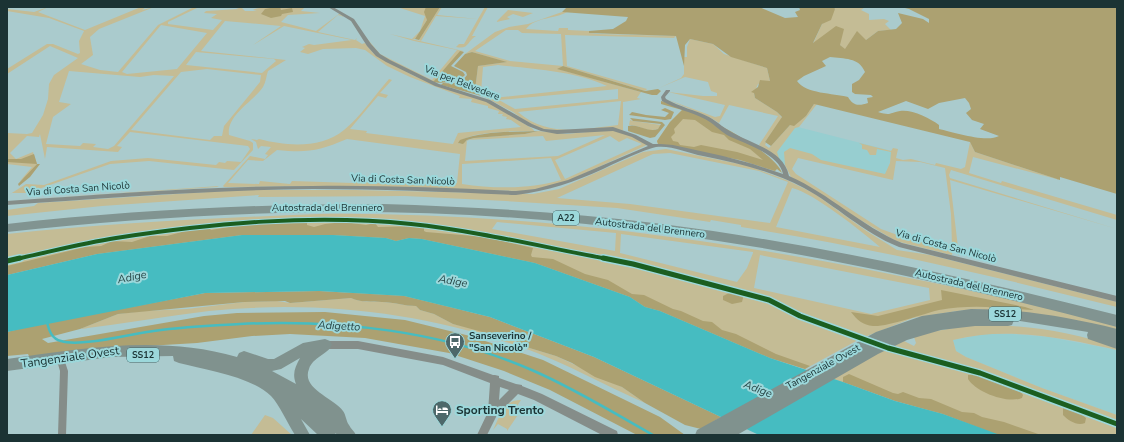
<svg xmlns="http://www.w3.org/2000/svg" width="1124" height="442" font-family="'Nunito Sans',sans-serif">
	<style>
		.built { fill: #97ced0 }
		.green { fill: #c4bc95; fill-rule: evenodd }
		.forest { fill: #aca171; fill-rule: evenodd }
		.water { fill: #46bcc1 }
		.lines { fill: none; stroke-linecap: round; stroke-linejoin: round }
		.stream { stroke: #46bcc1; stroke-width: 2.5 }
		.minor { fill: #858d89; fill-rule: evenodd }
		.tertiary { fill: #858d89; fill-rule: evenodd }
		.trunk { fill: #80928e; fill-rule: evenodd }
		.motorway { fill: #819491; fill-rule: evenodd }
		.cycleway-far1-casing { stroke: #9cd8db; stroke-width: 6 }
		.cycleway-casing { stroke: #9cd8db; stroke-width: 8 }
		.cycleway-far1 { stroke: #1b5e20; stroke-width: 4 }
		.cycleway { stroke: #1b5e20; stroke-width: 5 }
		.labels { text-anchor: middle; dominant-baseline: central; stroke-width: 4; stroke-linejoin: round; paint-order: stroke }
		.shield { fill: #9cd8db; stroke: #426466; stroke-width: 1 }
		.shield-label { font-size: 9px; font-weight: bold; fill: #1b3334 }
		.street-label { font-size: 10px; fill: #1b3334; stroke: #9cd8db }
		.poi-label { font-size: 10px; font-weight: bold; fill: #1b3334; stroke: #9cd8db; text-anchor: start }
		.water-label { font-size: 11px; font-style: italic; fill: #294748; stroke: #9cd8db }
		.near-street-label { font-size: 12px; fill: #1b3334; stroke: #9cd8db }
		.near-poi-label { font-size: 12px; font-weight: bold; fill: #1b3334; stroke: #9cd8db; text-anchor: start }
	</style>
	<rect width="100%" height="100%" fill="#aacbcd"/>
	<path class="built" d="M790,125L892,151L887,178L793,156L785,165L767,151Z
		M984,334H1013L1049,337L1117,350V415L1042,388L966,357L956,351L953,340Z"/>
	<path class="green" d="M48,7L38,12L85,30L141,7H146L142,10L154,7L99,29L90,37L93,55L81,64L100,70L118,72L158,25L194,7H199L168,22V24L213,30L222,20L211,18L217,14L204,13L206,11L239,9L236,8L241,7L245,11H257L253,10C260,5 302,7 314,7L304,8L301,11L320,13L288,15L281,22L316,31L339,14L345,17L338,15L318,32L355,40L357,38L356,40L362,44L365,43L373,53L414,76L488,102L533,129L534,131C520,131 462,131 459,144L474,138L525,134L538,131L567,134L606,130L622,132L649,144L572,179L550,187L522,191L319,186L224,187L223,186L250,156L265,159L268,155L265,154L271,147L261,146L258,149L256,142L251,139L257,140L259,139C286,146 321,149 344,130C361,116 375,95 389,79L392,80L380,93L388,95L386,98L378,96L350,129L367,131L366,133L453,144L458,133L521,127L511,120L506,119L507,117L502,116L503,114H498L499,111L488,108V106L471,102L472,99L459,98L460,96L410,77L387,66L365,50L356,48L323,49L308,54L300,52L305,48L302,47L309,44L314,45L352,40L284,26L253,45L281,26L225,21L201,51L286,60L268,71C266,77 266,82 263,87C254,101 226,115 229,135L250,141L253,143V150L234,170L149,161L110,164L27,193H12L7,196L26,184L44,185L111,161L148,158L216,165L219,162L225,163L227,161L241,162L250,149L248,146L130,132L117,146L122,147L118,152L47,147L45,159L40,134L39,137L27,136L10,153L16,159L33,152L37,164L27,176L20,181L32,167L7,164V133L27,134L32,133L43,115L48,99L49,84L54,75L78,58L50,46L7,74V69L47,44H53L78,54L80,53L79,41L84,31L49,18L7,11V9L34,12ZM161,25L207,33L177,69L127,74L122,72ZM196,52L274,59L276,61L262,73L186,65ZM207,69L261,75L260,82L224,126L222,136H214L210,140L131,130L181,72ZM69,71L140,77L154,75L174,76L114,146L108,149L93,147L96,144L83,143L80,146L46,144L53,117L71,104L59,102ZM605,135L558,156L465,161L467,140L543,136L546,141ZM610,136L619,142L627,138L642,144L565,179L555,160ZM347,139L460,154L457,183H443L442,185L401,182L399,185L355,181L353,183L292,181L290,184L260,181L259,184L228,183L248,160L263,161L277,150C308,153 318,151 347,139ZM551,158L561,180C529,189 495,189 462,184V164Z
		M397,7H426L427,20L415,39H412L420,31L425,16Z
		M440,7H442L437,15L478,19L485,7H488L472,36H476C467,41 469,50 456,47L459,44H464L478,19L436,16L421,41L419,40Z
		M834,7H865L861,10L869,14V20L884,19L889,21L885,24L891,30L878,31L866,40L845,50L840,45L813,44L822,24L835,9Z
		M508,10L533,13L523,17L513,14L507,17L510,19L496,22Z
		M562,12H567C555,19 535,17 526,29L558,31L559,28H568V30L589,31V33L597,34L676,36L674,38L565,35L567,66L647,89L645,91L563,66L558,69L641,92L637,98L641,99L623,102V131L618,129L570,131L542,129L528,123L513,112L479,94L475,90L478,66L506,62L472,52L465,54L495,32L509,27L528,24ZM506,30H518L522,33L561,34L563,66L510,61L475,51ZM498,65C534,69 574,71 607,86L493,98L481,92L483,67ZM618,89V99L515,109L499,100ZM621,101L618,125C583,129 548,138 518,112Z
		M390,34L463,51L433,82L383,57L373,49L364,35L380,54L432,80L457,50L414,41Z
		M690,39L713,44L724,54L767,68L770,81L758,84L754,93L755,98L777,112L782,118L765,142L766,143L765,145L769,148L790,125H794L806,116L814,104H817L799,127L795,128L777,152L780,161L759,145L778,116L729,105L719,123L711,118L666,99L715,117L720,116L725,105L668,92L703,96H717V93L711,91L708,82L685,77L659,88L681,78L684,74V57H687V47Z
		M682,110L759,149L775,171L740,160L658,144L657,141L670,122Z
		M630,120L633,121L661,125L658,129C647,133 640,125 629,125Z
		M970,142L975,152L1060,180L973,157L969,173L1001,183L1002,181L1117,215V220L951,170L949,175L950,178L1117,229L950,180L959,256L953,247L952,255L947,254L896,241L845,211L826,197L791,177L785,165L784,152L790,148L812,154L821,160L885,174L890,163L891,152L877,149L876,155H870L867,150L862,149V145L859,143L891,151L893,148L898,149L896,158L903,160L911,159L935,165L936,163L961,169L965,167ZM798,158L893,180L896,161L920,162L945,168L951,214L952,246L914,241L881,229L796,174L792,169Z
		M666,149L749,166L789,181L815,194L865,230L897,250L930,255L1117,302V307C993,276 868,247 741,227V225L711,220L710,222L617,208L506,201L405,196L258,197L259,195L102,206L7,216V210L34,206L38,203L238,190H355L533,194L559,189L643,152ZM670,153L759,171L788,182L770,223L630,204L557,198L653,154ZM792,188C814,193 861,231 880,247L776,227Z
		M219,186L217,187L7,201Z
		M319,214C501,212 682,234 860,268C946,285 1032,303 1117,326V331L978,309L957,311L913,318L862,338L809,318L770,299L629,262L477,232L410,222L302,218L238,222L113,237L7,259V234C111,223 215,218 319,214ZM497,222L616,233L615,251L492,229ZM621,234L753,252V253L747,268L737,282L620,253ZM760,255L929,288L930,300L871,314L754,288Z
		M317,221L367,222L437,228L631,265L769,302L806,320L858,340L805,369L770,358L97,254L7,275V262L114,240L186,230L238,224Z
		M351,298C361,303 372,301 382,302C394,302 404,306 416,306L420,310L434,314L453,324L490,332L496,337H506L523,346L556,356L622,387L645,403C604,385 566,363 524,348C423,312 315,300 209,311C166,316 123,324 80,329L118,314L143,311L187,309L244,302L277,301L290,303Z
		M971,325C1022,324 1069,331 1117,347V350C1064,338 1007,326 953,340L956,351L966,357L1042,388L1117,415V423L975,369L932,360L889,347L904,341L914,346L916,343L914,337L936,331Z
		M885,349L921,360L969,371L1117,426V435H1000L833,379Z
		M521,400L517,406L522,409L507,431V429L498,424L493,430C500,416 503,400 521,400Z
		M265,415L273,418L292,435H251Z"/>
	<path class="forest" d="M276,7H280L281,10L292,8L293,12L282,14L281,16L271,18L261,14L265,9Z
		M426,7H440L419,40L415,39L427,20L424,12Z
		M567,7H759L785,18L798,17L795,12L800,10L799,7H834L835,9L831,20L822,24L813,43L836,26L844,29L840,45L845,49L857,31L866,40L878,31L896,29L902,23L898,13L923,19L929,23V19L909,9L901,7H1117V194L1060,177V180L975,152L970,142L814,104L806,116L794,126L790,125L771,146L765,142L782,117L777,112L755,98L754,93L751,92L758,87L760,80L770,81L767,68L731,57L713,44L690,39L685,45L684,66L676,36L589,33V31L613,29L626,21L628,17L562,12ZM830,57C844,59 859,57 865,72L859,80L852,84V92L855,94L871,95L873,97L867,98L868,103C859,106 853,106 848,97C833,93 806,94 797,81L804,76L826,66L822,61ZM965,98L969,103L971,109L966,113L972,120L984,124L980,129L999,136C986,143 953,132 939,129V125C930,118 911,109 900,111C889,113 891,116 878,112L906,101L928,109L939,103Z
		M460,51L464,52L451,66L463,72L465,75C459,82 441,84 433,82Z
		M472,52L507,62L478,66L475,90L489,98L441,85L443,83C453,84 461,84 467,75L466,72L454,66L465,54Z
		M563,66L645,91L658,89L661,91L657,95H652L557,69Z
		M661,101C687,106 774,149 782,173L777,169L775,171L740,160L658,144L657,141L670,122L682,110L661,104ZM683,119L695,120L712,132L724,135L729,140L750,149L763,160L737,152L701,145L694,147L680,145L678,142L673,141L671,137L675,133L674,129Z
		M665,108L674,112L671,119L665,120L629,115L632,112L646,115L665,117L669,113L661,110Z
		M630,118L662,122L665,125L655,137L650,138L628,131V126C638,123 647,133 658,129L661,124L633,121Z
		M538,131L525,134L474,138L467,140L463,144L458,143L460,140C484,131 512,132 538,131Z
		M34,154L37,164H40L30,177L19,186L18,184L37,164L7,162V159H21Z
		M283,222H307V225L314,227L325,224L344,222L366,225L375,223L378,227L420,226L424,227V231L426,232L486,237L533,248L531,255L532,257L553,259L585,274L608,280L632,294L644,295L673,309L681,311L703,321L712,322L722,330L736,334L776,354L810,366L805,369L770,358L660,311L645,307L630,297L535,263L422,239L409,238L396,241L386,238L333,235H242L97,254L7,275V266L85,247L101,246L112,241L132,242L150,236H167L189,230L209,228L211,230L247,224Z
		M941,290L1025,307L1034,310C1002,308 971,304 939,310C922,314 888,327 873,326C863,325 857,320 851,312L878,316L942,300Z
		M319,291L404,296L490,317L594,357L721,417L701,429L685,425L645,403L622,387L595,377L572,363L556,356L523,346L516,341L453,324L434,314L420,310L416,306C404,306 394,302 382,302C372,301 361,303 351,298L290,303L285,301L244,302L118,314L80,329L42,339L48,343L204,316L237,313L325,312L405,320L470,336L543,360L660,417L685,435H637L550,390L504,371L449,353L365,338L290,334L252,336L197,343L113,348L31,360L28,354L7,356V332L35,325L205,293Z
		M731,292L742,295L743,298L742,302L732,304L723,300V296Z
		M849,374L893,393L898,394L903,392L919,398L931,399L962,412L974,413L982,417L1004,422L1041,435L995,434L943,414L895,401L843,382V377Z
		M976,374C988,378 1016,384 1023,395L1022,398C1007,404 976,392 968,379V375Z
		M1063,407L1077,411L1086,418L1085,423C1077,426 1069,421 1063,415Z"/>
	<path class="water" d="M242,235H333L386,238L396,241L409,238L422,239L535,263L630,297L645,307L660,311L770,358L843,382L895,401L943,414L1000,435H759L594,357L490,317L404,296L319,291L205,293L7,332V275L97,254Z"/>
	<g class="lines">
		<path class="stream" d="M47,322C49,331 52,339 61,341C80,347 126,335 147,332C178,327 209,326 240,324C338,319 444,331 534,371C575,389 614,413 653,435"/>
		<path class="minor" d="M328,7H333L354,19L371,44L380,54L390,60L439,84L490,100L532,124L544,129L557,130L613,127L636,135L653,144H661L673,145L723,156L753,164L783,174C779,153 744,144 727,135C719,130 713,123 705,119C691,112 676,109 662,101L661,97L666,90H670V91L665,97L666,99C680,107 695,110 709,117C718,122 726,130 735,134C755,145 784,151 789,176C830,194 861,226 902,243L1117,296V302L899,247C862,232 837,206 804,188C772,171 738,163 703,156C688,153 671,145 656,147C651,148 646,150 641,152C628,157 615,163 603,169C574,182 548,191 516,195C448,192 381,189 313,189C211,190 109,198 7,205V201C109,194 211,186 313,186C381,185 448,188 516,191L535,189L568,180L648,146L632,137L613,131L557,134L541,131L528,126L486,102L435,86L386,62L376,56L367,46L351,21Z
			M62,361L65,362L68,371L66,435H58L60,371L58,364L59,362Z"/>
		<path class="tertiary" d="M325,341H358L443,357L493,375H495L499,376V378L516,384L522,385V386L542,394L617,431L618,435H602L534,400L518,394L497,415L487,435H477L488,412L490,383L443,365L358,349H325L322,348L320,345L322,342ZM500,387L509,390L499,400Z"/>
		<path class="trunk" d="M971,309C1021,309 1068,317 1117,329V349L1088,339L1087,335L1088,332L1020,321L1014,320L1012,325L1008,326H975L941,330L907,340L878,354L737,435H695L697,430L876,332L922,316Z
			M325,339L330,341L332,345C327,355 313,357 309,369C301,389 334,398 343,411C346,415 346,421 349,425C351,429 354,431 356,435H338L335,433L336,435H318L301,419L310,435H295C288,424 279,404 271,396C250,376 206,370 179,363L174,361L173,356L111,357L7,371V359C84,348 161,335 237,357L239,353L244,351L268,359H274L303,343ZM300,358C295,367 292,374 296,384L272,371L281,369Z"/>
		<path class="motorway" d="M383,204C476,207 570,212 662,224C816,244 967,277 1117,315V327C942,281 766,242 586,224C394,204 199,211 7,232V224C132,210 257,204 383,204Z"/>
		<defs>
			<path id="cycleway-far1" d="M16,259C49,252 83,243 116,238C214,223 312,214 411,224C477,231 543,247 608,259"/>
			<path id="cycleway" d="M603,258L633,264L769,300L800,316L888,348L980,373L1117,424
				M7,261L20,258"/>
		</defs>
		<use href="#cycleway-far1" class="cycleway-far1-casing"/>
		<use href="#cycleway" class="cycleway-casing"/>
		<use href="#cycleway-far1" class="cycleway-far1"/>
		<use href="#cycleway" class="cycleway"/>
	</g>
	<defs>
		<symbol id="bus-pin" viewBox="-11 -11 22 30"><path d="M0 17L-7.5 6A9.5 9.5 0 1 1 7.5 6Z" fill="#4d686a" stroke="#9cd8db"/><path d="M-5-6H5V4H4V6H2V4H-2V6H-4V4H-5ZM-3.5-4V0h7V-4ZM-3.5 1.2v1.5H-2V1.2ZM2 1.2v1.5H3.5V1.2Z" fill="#fff"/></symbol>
		<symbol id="hotel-pin" viewBox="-11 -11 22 30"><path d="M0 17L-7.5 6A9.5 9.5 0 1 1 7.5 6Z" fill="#4d686a" stroke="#9cd8db"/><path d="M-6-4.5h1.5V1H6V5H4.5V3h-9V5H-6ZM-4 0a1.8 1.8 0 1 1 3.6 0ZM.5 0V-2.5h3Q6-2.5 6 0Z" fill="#fff"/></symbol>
	</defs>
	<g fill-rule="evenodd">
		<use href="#bus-pin" x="444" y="331" width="22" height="30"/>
		<use href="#hotel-pin" x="431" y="399" width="22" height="30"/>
	</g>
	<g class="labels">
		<g class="shield">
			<rect x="553" y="211" width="26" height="14" rx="3"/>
			<rect x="989" y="307" width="32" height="14" rx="3"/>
			<rect x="127" y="348" width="32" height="14" rx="3"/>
		</g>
		<g class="shield-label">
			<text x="566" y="218">A22</text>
			<text x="1005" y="314">SS12</text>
			<text x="143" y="355">SS12</text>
		</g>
		<g class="street-label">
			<text transform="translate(462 83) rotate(21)">Via per Belvedere</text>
			<text transform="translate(403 180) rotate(2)">Via di Costa San Nicolò</text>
			<text transform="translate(78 189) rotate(-4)">Via di Costa San Nicolò</text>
			<text x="327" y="208">Autostrada del Brennero</text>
			<text transform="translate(650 228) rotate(7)">Autostrada del Brennero</text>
			<text transform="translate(946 246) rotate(15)">Via di Costa San Nicolò</text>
			<text transform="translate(969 285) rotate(13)">Autostrada del Brennero</text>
			<text transform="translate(823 367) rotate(-29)">Tangenziale Ovest</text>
		</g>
		<g class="poi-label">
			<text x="469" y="336">Sanseverino /<tspan x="469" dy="12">"San Nicolò"</tspan></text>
		</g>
		<g class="water-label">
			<text transform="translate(132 277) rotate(-11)">Adige</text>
			<text transform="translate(453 281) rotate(10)">Adige</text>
			<text transform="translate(339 326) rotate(3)">Adigetto</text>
			<text transform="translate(758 389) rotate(21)">Adige</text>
		</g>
		<g class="near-street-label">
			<text transform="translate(70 357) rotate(-8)">Tangenziale Ovest</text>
		</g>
		<g class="near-poi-label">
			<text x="456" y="410">Sporting Trento</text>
		</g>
	</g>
	<rect width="1124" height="442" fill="none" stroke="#1b3334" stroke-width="16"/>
</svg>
